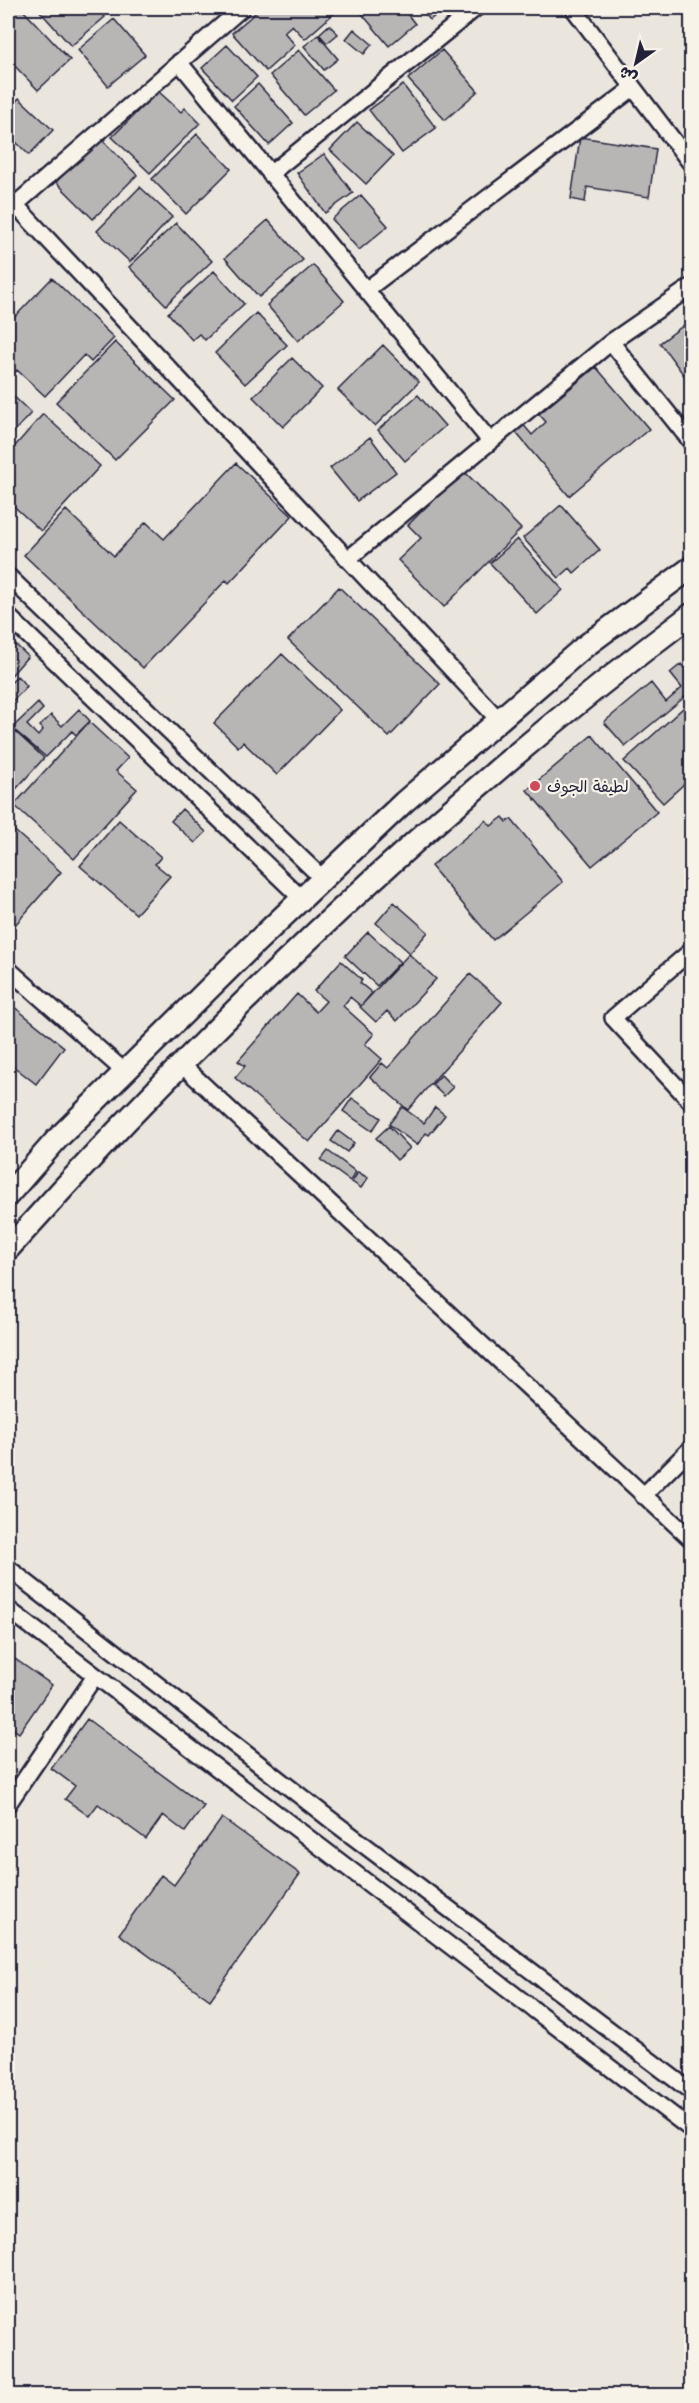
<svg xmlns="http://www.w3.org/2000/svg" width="699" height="2403" font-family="'Shantell Sans','Playpen Sans Arabic',sans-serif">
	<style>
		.building { fill: #b8b6b5; stroke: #22223b; stroke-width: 1.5 }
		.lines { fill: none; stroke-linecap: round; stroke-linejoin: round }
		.street-casing { stroke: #22223b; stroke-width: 20 }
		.secondary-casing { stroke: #22223b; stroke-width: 26 }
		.street { stroke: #f7f3e8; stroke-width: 15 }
		.secondary { stroke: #f7f3e8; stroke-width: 21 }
		.poi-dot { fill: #d1495b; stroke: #f7f3e8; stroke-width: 2 }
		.labels { text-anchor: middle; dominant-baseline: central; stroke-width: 4.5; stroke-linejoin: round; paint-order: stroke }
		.poi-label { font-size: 16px; fill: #22223b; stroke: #f7f3e8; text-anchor: start }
	</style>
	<rect width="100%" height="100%" fill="#eae6de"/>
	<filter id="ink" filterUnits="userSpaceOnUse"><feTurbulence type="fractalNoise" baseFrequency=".0167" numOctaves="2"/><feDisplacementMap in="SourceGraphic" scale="12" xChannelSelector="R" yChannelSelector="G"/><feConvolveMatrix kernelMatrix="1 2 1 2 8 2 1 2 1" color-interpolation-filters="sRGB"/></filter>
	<g filter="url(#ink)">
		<path class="building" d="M11,8H21L70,60L38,90L8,59V11Z
			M37,8H97L105,17L71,46Z
			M261,8H340L305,39L292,25L284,32L295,45L266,71L232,33Z
			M357,8H412L414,10L408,15L415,24L389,46Z
			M431,8H444L430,20L424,13Z
			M114,19L145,55L108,86L78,50Z
			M329,25L338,34L327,43L319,34Z
			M354,29L372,44L364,54L346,39Z
			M318,35L338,59L324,70L304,46Z
			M227,45L257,77L232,100L202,68Z
			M299,50L334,90L304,115L270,75Z
			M442,50L478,91L445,120L408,79Z
			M258,84L293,123L269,145L234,106Z
			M403,85L436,128L402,153L369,110Z
			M158,91L181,112L185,108L200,123L150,173L112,137Z
			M19,98L53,130L29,155L8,134V110Z
			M357,122L393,156L366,184L330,150Z
			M197,134L231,169L186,214L152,179Z
			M580,137L656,149L649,197L587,187L585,202L571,199Z
			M100,138L137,175L93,219L56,182Z
			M324,154L353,193L325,213L297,173Z
			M140,187L172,217L130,262L97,231Z
			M361,195L388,226L359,250L332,219Z
			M268,220L303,260L259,297L225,258Z
			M176,223L212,261L166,305L129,267Z
			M313,265L344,301L298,341L267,305Z
			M214,271L244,304L205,340L199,334L192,340L168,313Z
			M52,278L114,338L91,362L84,355L45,396L17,370L8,380V324Z
			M256,313L287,345L245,384L215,353Z
			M692,319V386L660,343Z
			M115,342L175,400L115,460L56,402Z
			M383,345L419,382L375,426L338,390Z
			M292,358L322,388L283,427L253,397Z
			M596,367L649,429L569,496L513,429L521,422L532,435L546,422L539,414Z
			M8,391L31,413L8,438Z
			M418,395L445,426L405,461L378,430Z
			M43,414L100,466L41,531L8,501V454Z
			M370,437L396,472L357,501L330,468Z
			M236,463L292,516L229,583L226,580L143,668L24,555L66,510L114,556L146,522L164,539Z
			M463,470L521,529L444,607L398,560L421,538L408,525Z
			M561,505L600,550L574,573L570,568L559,578L523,538Z
			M517,539L563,590L537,614L490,563Z
			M339,587L440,684L389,737L288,640Z
			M8,638L28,656L8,679Z
			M282,654L340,710L277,775L243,742L238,747L214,723Z
			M681,664L692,678V691L625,746L604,722L651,683L666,702L682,688L670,673Z
			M17,676L27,686L8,706V686Z
			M692,700V791L684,784L663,803L624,761Z
			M38,703L43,709L27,725L38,736L43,730L40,726L51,715L62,726L79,709L90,721L76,735L72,731L46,757L12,728Z
			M89,722L128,758L116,771L137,789L74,859L14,805Z
			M8,725L44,758L8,798Z
			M592,735L657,812L592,866L527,790Z
			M182,809L206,832L195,843L171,821Z
			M503,817L507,822L511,819L563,882L493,940L431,866L486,820L491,826Z
			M119,820L161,857L155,864L170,876L136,914L80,866Z
			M8,825L61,872L9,932L8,930Z
			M394,902L428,932L410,953L376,923Z
			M368,932L400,962L377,986L345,956Z
			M409,954L436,979L397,1021L387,1011L376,1022L360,1007Z
			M341,961L362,980L360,983L372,993L361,1006L350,997L343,1006L374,1034L365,1044L382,1059L309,1142L235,1078L245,1066L238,1061L297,994L316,1012L326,1001L314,991Z
			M470,974L502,1002L408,1110L370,1077L382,1063L388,1068Z
			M8,1002L64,1047L36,1084L8,1062Z
			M441,1075L453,1087L444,1096L432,1085Z
			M352,1098L381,1118L372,1131L343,1111Z
			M402,1107L424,1123L435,1107L445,1115L429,1135L426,1133L417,1145L389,1124Z
			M389,1126L410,1148L397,1160L376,1138Z
			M338,1131L354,1143L347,1152L331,1141Z
			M328,1151L356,1172L350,1181L321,1160Z
			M358,1172L368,1178L361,1188L352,1182Z
			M8,1654L52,1685L19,1733L8,1725Z
			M87,1719L204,1806L185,1832L163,1815L146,1839L98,1804L89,1816L65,1799L75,1786L51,1768Z
			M222,1818L300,1874L210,2000L119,1934L161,1875L174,1885Z"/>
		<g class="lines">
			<defs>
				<path id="street" d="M573,8L692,165
					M179,62L490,441
					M270,174L476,8
					M8,197L498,719
					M15,205L242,8
					M366,290L633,88
					M611,342L692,443
					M348,559L611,342L692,286
					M8,576L322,878
					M8,616L301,898
					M692,950L613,1018L692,1103
					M8,969L125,1072
					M181,1064L692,1540
					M643,1496L692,1447
					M8,1568L331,1820L692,2092
					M8,1609L692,2130
					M8,1804L95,1676"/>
				<path id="secondary" d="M8,1195L57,1139L252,946L404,802L584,647L692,567
					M8,1249C215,1018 443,802 692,614"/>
			</defs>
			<use href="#street" class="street-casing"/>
			<use href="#secondary" class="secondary-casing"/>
			<use href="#street" class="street"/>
			<use href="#secondary" class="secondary"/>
		</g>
	</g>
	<circle class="poi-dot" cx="535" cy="786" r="6"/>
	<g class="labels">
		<g class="poi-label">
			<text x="547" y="786">لطيفة الجوف</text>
		</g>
	</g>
	<rect width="699" height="2403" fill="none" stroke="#f7f3e8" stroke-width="30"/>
	<rect x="15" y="15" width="669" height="2373" fill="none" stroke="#22223b" stroke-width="2" filter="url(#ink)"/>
	<g transform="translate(636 63) rotate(214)" stroke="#f7f3e8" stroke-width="4.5" paint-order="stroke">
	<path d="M0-4.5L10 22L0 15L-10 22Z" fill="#22223b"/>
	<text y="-9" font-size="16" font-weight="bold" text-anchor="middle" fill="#22223b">ش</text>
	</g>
</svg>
